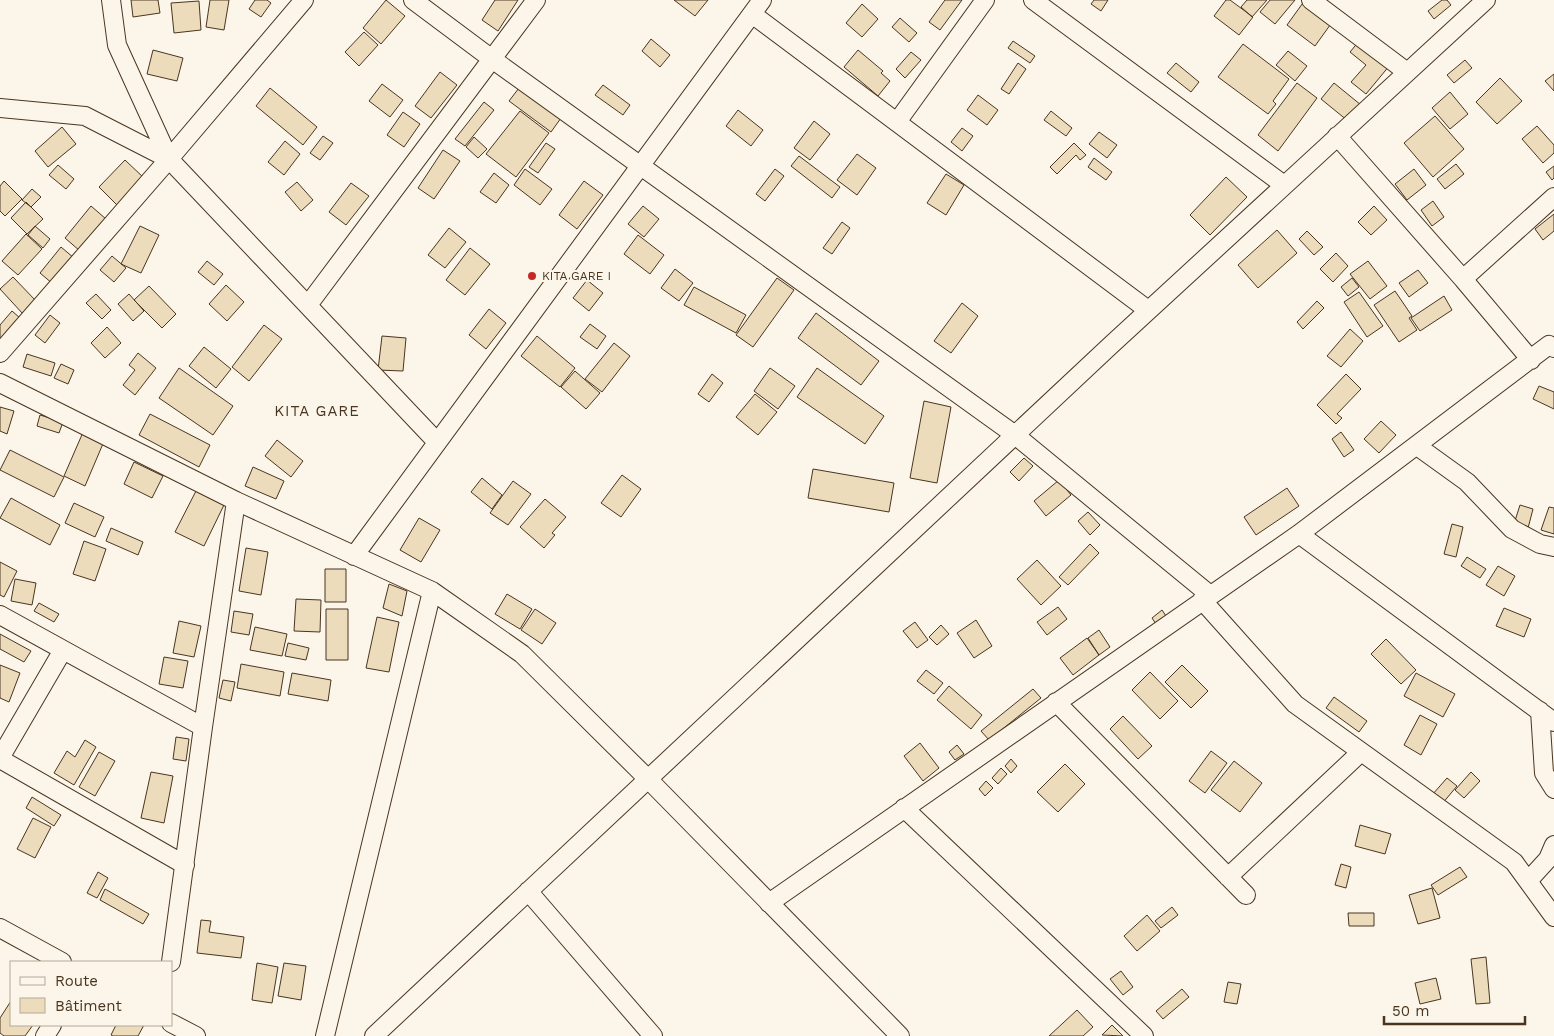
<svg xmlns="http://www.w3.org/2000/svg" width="1554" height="1036" font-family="'Work Sans',sans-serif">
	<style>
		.building { fill: #ecdcbc; stroke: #4a3520 }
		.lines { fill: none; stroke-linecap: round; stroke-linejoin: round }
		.street-casing { stroke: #4a3520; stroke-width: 20 }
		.street { stroke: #fbf6e9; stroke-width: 18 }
		.poi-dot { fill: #c62828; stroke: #fbf6e9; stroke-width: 2 }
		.labels { text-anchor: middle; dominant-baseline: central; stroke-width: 4; stroke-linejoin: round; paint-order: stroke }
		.poi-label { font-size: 12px; fill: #4a3520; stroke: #fbf6e9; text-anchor: start }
		.quarter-label { font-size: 15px; letter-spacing: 1px; fill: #4a3520; stroke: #fbf6e9 }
	</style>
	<rect width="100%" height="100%" fill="#fbf6e9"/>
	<path class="building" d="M131,0H158L160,13L133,17Z
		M210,0H229L224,30L206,27Z
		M255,0H267L271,3L261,17L249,9Z
		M386,0L405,16L381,44L363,28Z
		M495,0H518L498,31L482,20Z
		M674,0H708L695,16Z
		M945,0H962L940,30L929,22Z
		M1094,0H1108L1101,11L1091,4Z
		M1226,0H1230L1253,17L1239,35L1214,16Z
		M1247,0H1267L1252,17L1241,7Z
		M1270,0H1295L1275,24L1260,12Z
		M1305,0L1333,21L1315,46L1287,25Z
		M1442,0H1447L1451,5L1434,19L1428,11Z
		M199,1L201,30L174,33L171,3Z
		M862,4L878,19L862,37L846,23Z
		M900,18L917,33L909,42L892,27Z
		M364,32L378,45L359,66L345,52Z
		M651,39L670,55L660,67L642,51Z
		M1360,40L1390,65L1366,94L1351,82L1366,65L1350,52Z
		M1013,41L1035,56L1030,63L1008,48Z
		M1243,44L1289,79L1273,101L1276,104L1268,114L1218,77Z
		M153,50L183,58L177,81L147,74Z
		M858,50L883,71L881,73L890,81L878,96L844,67Z
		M1288,51L1307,66L1295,81L1276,65Z
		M911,52L921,60L905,78L896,69Z
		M1465,60L1472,68L1454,83L1447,75Z
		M1018,63L1026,69L1009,94L1001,89Z
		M1176,63L1199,82L1191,92L1167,73Z
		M440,72L457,85L431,118L415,106Z
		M1554,74V91L1545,81Z
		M1500,78L1522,101L1497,124L1476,102Z
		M1297,83L1317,98L1278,151L1258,135Z
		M1334,83L1361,105L1348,121L1321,99Z
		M382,84L403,100L390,117L369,101Z
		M603,85L630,105L623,115L595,95Z
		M270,88L317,127L303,145L256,106Z
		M519,88L561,118L551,132L509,101Z
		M1450,92L1468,114L1450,129L1432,108Z
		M978,95L998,110L987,125L967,110Z
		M484,102L494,110L465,146L455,139Z
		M738,110L763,130L751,146L726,126Z
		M520,111L549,133L516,177L486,154Z
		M1051,111L1072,128L1066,136L1044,120Z
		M403,112L420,124L404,147L387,135Z
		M1435,116L1464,149L1433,177L1404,143Z
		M814,121L830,134L810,160L794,148Z
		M1537,126L1554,145V153L1543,163L1522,139Z
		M62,127L76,144L48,167L35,151Z
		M962,128L973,136L962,151L951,142Z
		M1099,132L1117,145L1107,158L1089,144Z
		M323,136L333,143L320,160L310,153Z
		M474,137L487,149L478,158L466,147Z
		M285,141L300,154L284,175L268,162Z
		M546,143L555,149L538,173L529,167Z
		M1074,143L1086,155L1080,160L1076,155L1057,174L1050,167Z
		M443,150L460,161L434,199L418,188Z
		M857,154L876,168L857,195L837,180Z
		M799,156L840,187L832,198L791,166Z
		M1094,158L1112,172L1106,180L1088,167Z
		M125,160L144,178L117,205L99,187Z
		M1456,164L1464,174L1445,189L1437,179Z
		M58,165L74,179L66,189L49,175Z
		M1554,166V178L1552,180L1546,172Z
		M525,169L552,189L540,205L514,185Z
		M775,169L784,176L765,201L756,194Z
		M1414,169L1426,185L1407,200L1395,184Z
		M494,173L509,185L496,203L480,192Z
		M946,174L964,185L946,215L927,203Z
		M1226,177L1247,197L1210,235L1190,215Z
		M4,181L22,199L5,216L0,211V186Z
		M584,181L603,195L577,229L559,215Z
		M297,182L313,200L301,211L285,192Z
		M351,183L369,196L346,225L329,212Z
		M32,189L41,197L31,207L22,200Z
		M1433,201L1444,217L1432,226L1421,210Z
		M26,202L43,219L27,234L11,218Z
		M91,206L106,219L80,251L65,238Z
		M643,206L659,219L644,237L628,224Z
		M1374,206L1387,220L1371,235L1358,222Z
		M1554,214V231L1543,240L1535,229Z
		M842,222L850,228L832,254L823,248Z
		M35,226L50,239L43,248L28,235Z
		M140,226L159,235L141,273L121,264Z
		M449,228L466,242L445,268L428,255Z
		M1277,230L1297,253L1258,288L1238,265Z
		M1307,231L1323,247L1314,255L1299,239Z
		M26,234L42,249L18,275L2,261Z
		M638,235L664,255L650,274L624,254Z
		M61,247L74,258L53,284L40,273Z
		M470,248L490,264L465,295L446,280Z
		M1336,253L1348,266L1333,282L1320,269Z
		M112,256L126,268L114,282L100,270Z
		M207,261L223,274L214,285L198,272Z
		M1368,261L1387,286L1370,299L1350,274Z
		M675,269L693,283L679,301L661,288Z
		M1418,270L1428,283L1409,297L1399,283Z
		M13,277L36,301L23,314L0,289Z
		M777,278L794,290L753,347L736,335Z
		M1352,278L1359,287L1348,296L1341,287Z
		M587,280L603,293L589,311L573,298Z
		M226,285L244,302L227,321L209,304Z
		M149,286L176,314L162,328L134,300Z
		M694,287L746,315L736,333L684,305Z
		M1395,291L1412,316L1409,318L1417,330L1399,342L1374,305Z
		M1359,292L1383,326L1367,337L1344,302Z
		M96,294L111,310L102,319L86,303Z
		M129,294L144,311L133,321L118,304Z
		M1444,296L1452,310L1420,331L1411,318Z
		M1317,301L1324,308L1303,329L1297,322Z
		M962,303L978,316L951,353L934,341Z
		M489,309L506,323L486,349L469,335Z
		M12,311L20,318L0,341V325Z
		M816,313L879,361L861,385L798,338Z
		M50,315L60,323L45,343L35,335Z
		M590,324L606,336L597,349L580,337Z
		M264,325L282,339L249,381L232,367Z
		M107,327L121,343L105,358L91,343Z
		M1350,329L1363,341L1341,367L1327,356Z
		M382,336L406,338L403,371L378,370Z
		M537,336L575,368L560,387L521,356Z
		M614,343L630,356L602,392L585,379Z
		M204,347L231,369L216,388L189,366Z
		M138,353L156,368L135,395L123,385L135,370L129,365Z
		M27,354L55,363L51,376L23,367Z
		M61,364L74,370L68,384L54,378Z
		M179,368L233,406L213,435L159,398Z
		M770,368L795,386L778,409L754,391Z
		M817,368L884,416L865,444L797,397Z
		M575,371L600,393L586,409L561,387Z
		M712,374L723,383L709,402L698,394Z
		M1346,374L1361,389L1337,414L1342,418L1336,424L1317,405Z
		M1539,386L1554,392V409L1533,399Z
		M755,394L777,412L758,435L736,417Z
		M924,401L951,407L937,483L910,478Z
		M0,407L14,411L7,434L0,431Z
		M150,414L210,445L199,467L139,435Z
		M40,415L63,422L59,433L37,426Z
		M1381,421L1396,435L1379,453L1364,439Z
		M84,430L105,439L85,486L64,476Z
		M1341,432L1354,450L1344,457L1332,439Z
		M277,440L303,461L291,477L265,456Z
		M10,450L64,477L54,497L0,470Z
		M1024,458L1033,466L1019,481L1010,472Z
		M134,462L163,476L152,498L124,484Z
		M253,467L284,481L276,499L245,486Z
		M813,469L894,483L889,512L808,498Z
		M622,475L641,489L621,517L601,503Z
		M482,478L502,495L492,509L471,492Z
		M1059,480L1071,495L1046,516L1034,501Z
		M513,481L531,494L508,525L490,513Z
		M1287,488L1299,506L1256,535L1244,517Z
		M196,491L224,505L204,546L175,532Z
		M11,498L60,525L50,545L0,518Z
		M545,499L566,517L552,533L555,535L544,548L520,527Z
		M74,503L104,517L95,537L65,523Z
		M1520,505L1533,509L1527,532L1513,527Z
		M1549,507L1554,508V534L1541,530Z
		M1088,512L1100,525L1090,535L1078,521Z
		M419,518L440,530L421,562L400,550Z
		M1452,524L1463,527L1456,557L1444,554Z
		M111,528L143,542L138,555L106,541Z
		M84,541L106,549L95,581L73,574Z
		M1090,544L1099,553L1068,585L1059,577Z
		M246,548L268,552L261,595L239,591Z
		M1467,557L1486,569L1480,578L1461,566Z
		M1037,560L1061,586L1041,605L1017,579Z
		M0,562L17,571L4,597L0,595Z
		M1498,566L1515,576L1504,596L1486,585Z
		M325,569H346V602H325Z
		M15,579L36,583L32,605L11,601Z
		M389,584L407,591L402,616L383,608Z
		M507,594L532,609L520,629L495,614Z
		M296,599L321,600L320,632L294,631Z
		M39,603L59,614L54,622L34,611Z
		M1058,607L1067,619L1047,635L1037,622Z
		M1504,608L1531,619L1524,637L1496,626Z
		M326,609H348V660H326Z
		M535,609L556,623L542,644L521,630Z
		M1162,610L1166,616L1156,624L1152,618Z
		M234,611L253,614L249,635L231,632Z
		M377,617L399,622L389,672L366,668Z
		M976,620L992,646L974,658L957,633Z
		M179,621L201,626L194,657L173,653Z
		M915,622L928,640L917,648L903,631Z
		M941,625L949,634L937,645L929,637Z
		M255,627L287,634L282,656L250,650Z
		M1099,630L1110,647L1099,655L1088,638Z
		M0,634L31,651L24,662L0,649Z
		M1087,638L1099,655L1073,675L1060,658Z
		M1386,639L1416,670L1401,684L1371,654Z
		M288,643L309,648L306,660L285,656Z
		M164,657L188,661L183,688L159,684Z
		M241,664L284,672L280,696L237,688Z
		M0,665L20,673L9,702L0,698Z
		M1182,665L1208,691L1191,708L1165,682Z
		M926,670L943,683L934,694L917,681Z
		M1150,672L1178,701L1160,719L1132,690Z
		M292,673L331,680L328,701L288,694Z
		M1416,673L1455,694L1443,717L1404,696Z
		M223,680L235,682L231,701L219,698Z
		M949,686L982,715L971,729L937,700Z
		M1033,689L1041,698L989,740L981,731Z
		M1334,697L1367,721L1359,732L1326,708Z
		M1420,715L1437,724L1421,755L1404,745Z
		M1123,716L1152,746L1138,759L1110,729Z
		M176,737L189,739L186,761L173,759Z
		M85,740L96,747L74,785L54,773L67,751L75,757Z
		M920,743L939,768L923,781L904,756Z
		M957,745L964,754L955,760L949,752Z
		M1211,751L1227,763L1205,793L1189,781Z
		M99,752L115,761L95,796L79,787Z
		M1011,759L1017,766L1011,773L1005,766Z
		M1234,761L1262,783L1240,812L1211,790Z
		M1065,764L1085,784L1058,812L1037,792Z
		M1001,768L1007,774L998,784L992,778Z
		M151,772L173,776L164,823L141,818Z
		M1471,772L1480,781L1464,798L1455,790Z
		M1447,778L1457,786L1442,804L1432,795Z
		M986,781L993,788L985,796L979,789Z
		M32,797L61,815L54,826L26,808Z
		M33,818L51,827L35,858L17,849Z
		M1360,825L1391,834L1385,854L1355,846Z
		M1341,864L1351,867L1346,888L1335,885Z
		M1460,867L1467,877L1438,895L1431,885Z
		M98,872L108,878L97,898L87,893Z
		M1432,888L1440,918L1418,924L1409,895Z
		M105,889L149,914L143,924L100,900Z
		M1172,907L1178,915L1161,928L1155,921Z
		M1348,913H1374V926H1349Z
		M1147,915L1160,931L1137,951L1124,936Z
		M201,920L211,921L209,932L244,937L241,958L197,953Z
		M1486,957L1490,1003L1476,1004L1471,959Z
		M257,963L278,967L272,1003L252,1000Z
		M284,963L306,966L301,1000L278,996Z
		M1121,971L1133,987L1123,995L1110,979Z
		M1436,978L1441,999L1420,1004L1415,983Z
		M1228,982L1241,984L1237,1004L1224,1002Z
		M1182,989L1189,997L1163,1019L1156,1011Z
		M11,1001V1025H33L25,1036H4L0,1033V1018Z
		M1077,1010L1093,1027L1083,1036H1049Z
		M116,1025H144L138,1036H113L111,1035Z
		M1112,1025L1123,1036L1102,1035Z"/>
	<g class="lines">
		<defs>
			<path id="street" d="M413,0L492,59L1015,435L1210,595
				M1033,0L1284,185
				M1311,0L1407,72
				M752,14L1148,310
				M0,108L85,116L169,159L117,45L111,0
				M897,122L985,0
				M1337,136L1463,279L1531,360
				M169,159L437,442
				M1463,279L1554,197
				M308,305L536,0
				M0,353L169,159L304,0
				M0,383L236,501L432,591L522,654L648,779L900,1036
				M1417,446L1467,482L1512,529L1540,544L1554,547
				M1299,534L1554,722
				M354,556L762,0
				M1202,600L1295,704L1514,862L1554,917
				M0,615L203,727
				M1056,702L1246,895
				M1540,711L1544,773L1554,789
				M0,758L63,650
				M0,759L185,865
				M904,808L1144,1036
				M1228,877L1361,752
				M1528,881L1548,859L1554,845
				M528,891L653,1036
				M769,903L1299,534L1549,345L1554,348
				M0,928L62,962
				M171,962L203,727L236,501
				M171,1023L196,1036
				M45,1036L52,1025
				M325,1036L432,591
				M374,1036L1111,345L1486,0"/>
		</defs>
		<use href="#street" class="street-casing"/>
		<use href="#street" class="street"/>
	</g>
	<circle class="poi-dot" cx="532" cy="276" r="5"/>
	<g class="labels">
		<g class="poi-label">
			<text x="542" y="276">KITA GARE I</text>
		</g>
		<g class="quarter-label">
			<text x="317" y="411">KITA GARE</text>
		</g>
	</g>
	<rect x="10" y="961" width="162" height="65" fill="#fbf6e9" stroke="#b4a999"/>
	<rect x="20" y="977" width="25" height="8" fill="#fbf6e9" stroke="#b4a999"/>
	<text x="55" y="986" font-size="15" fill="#4a3520">Route</text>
	<rect x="20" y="998" width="25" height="15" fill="#ecdcbc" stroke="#b4a999"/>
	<text x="55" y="1011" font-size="15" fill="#4a3520">Bâtiment</text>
	<path d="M1384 1016v8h141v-8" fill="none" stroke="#4a3520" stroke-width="2.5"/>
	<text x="1392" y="1016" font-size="15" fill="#4a3520" stroke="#fbf6e9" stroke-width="4" paint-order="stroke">50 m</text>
</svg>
